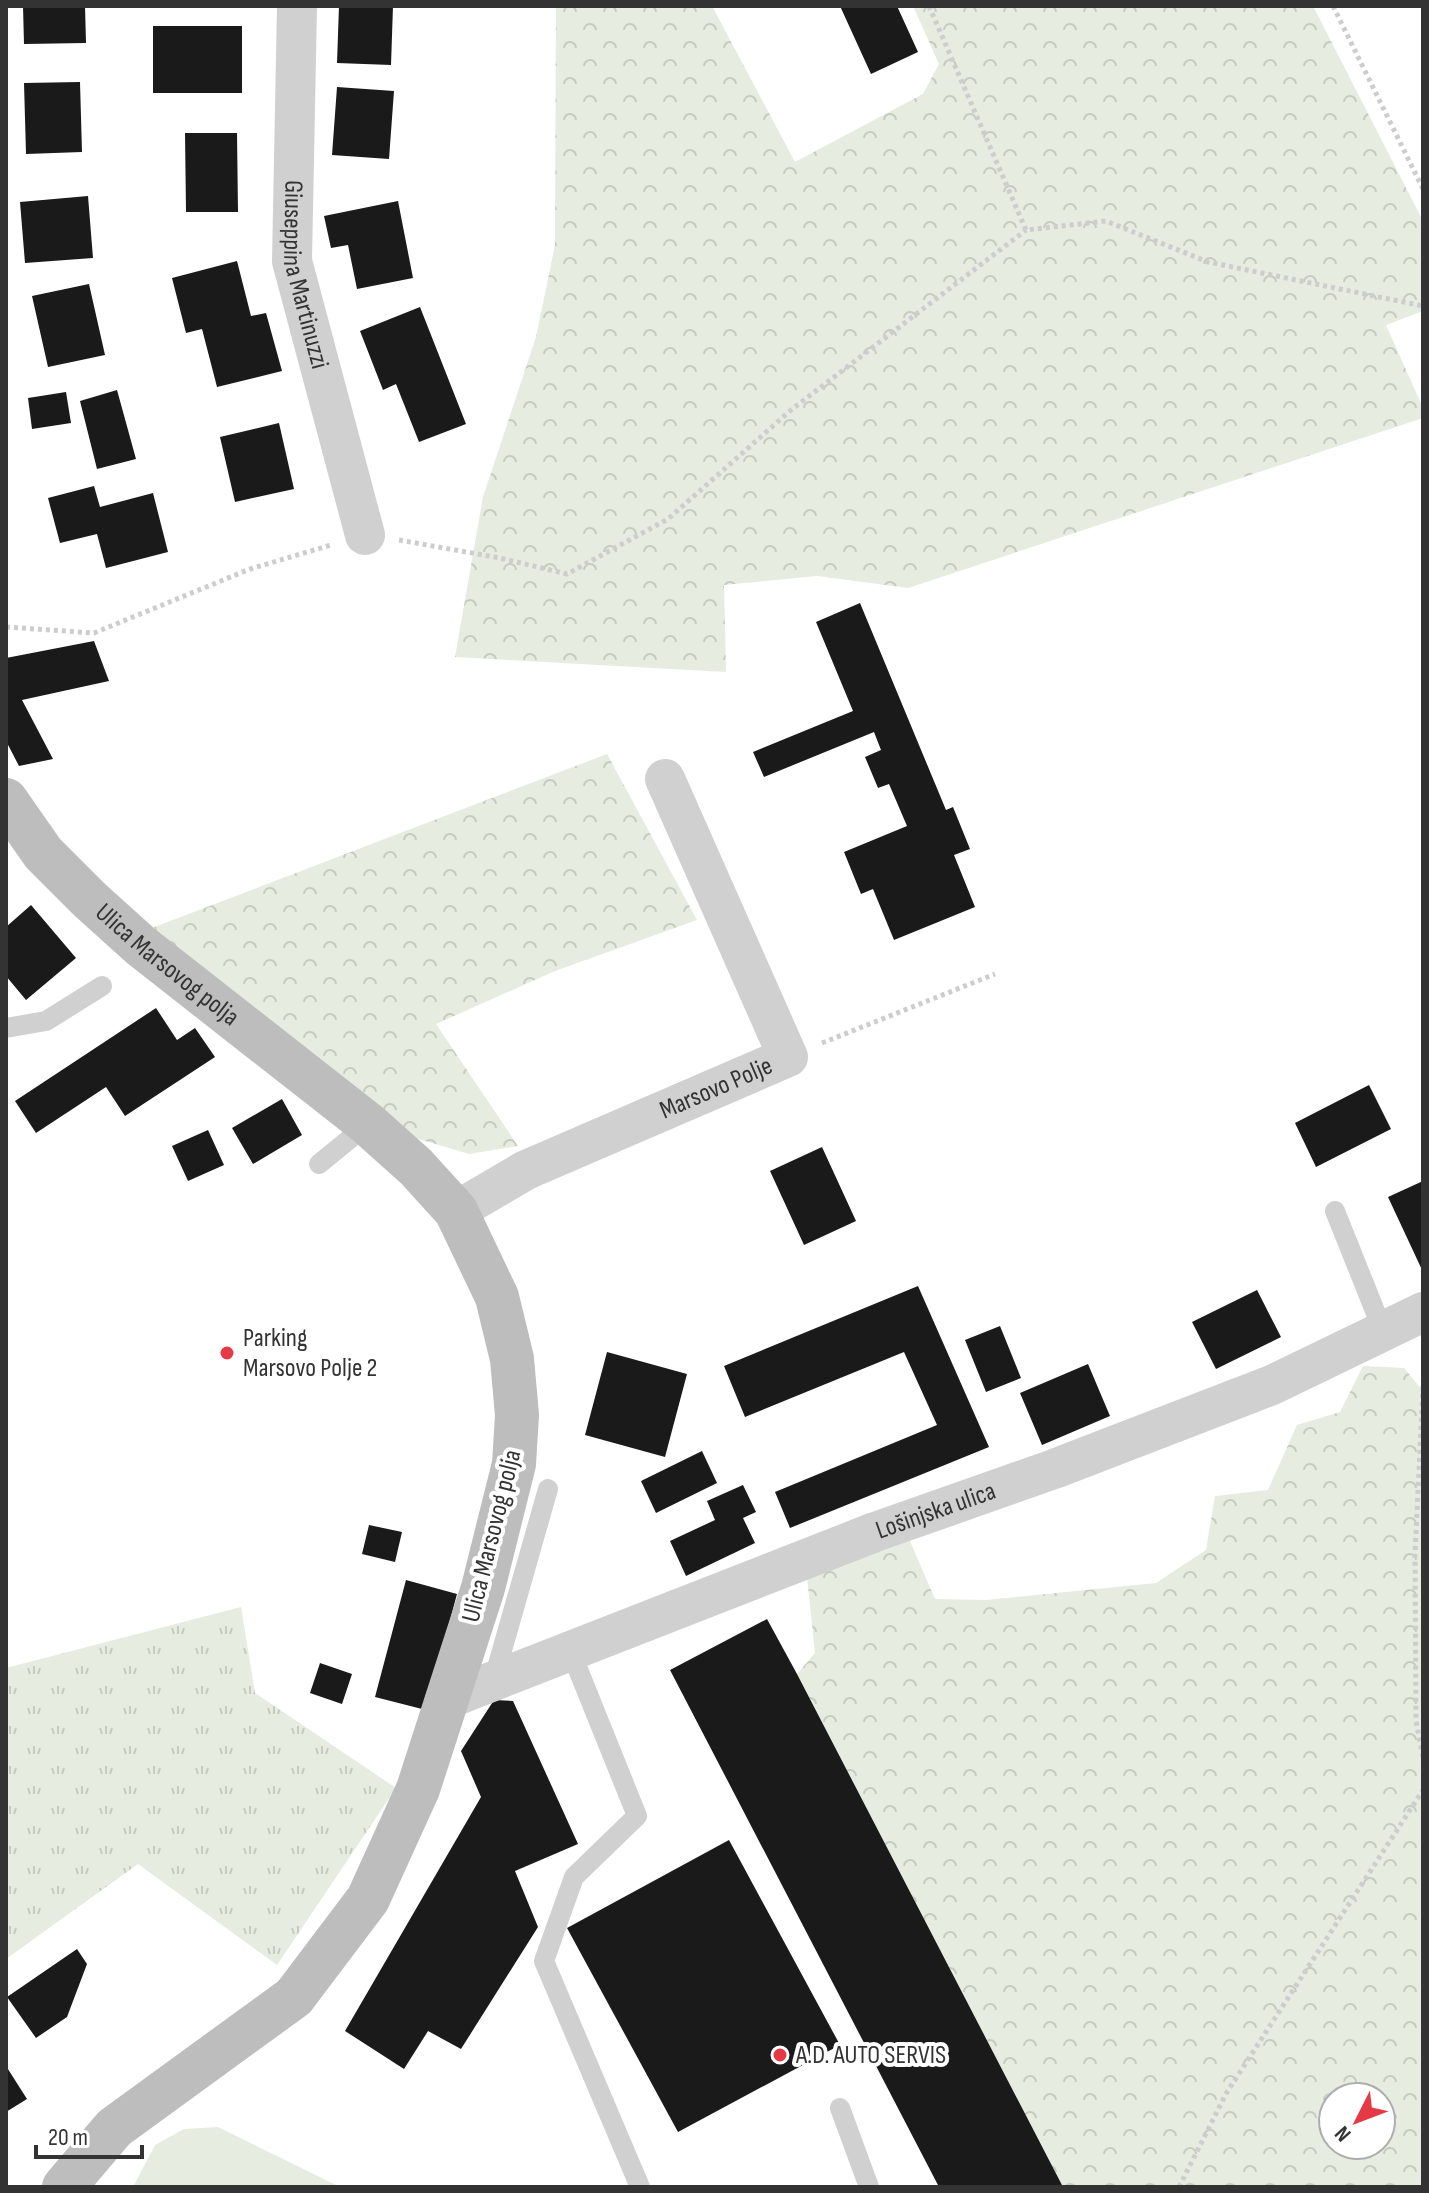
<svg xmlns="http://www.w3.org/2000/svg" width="1429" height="2193" font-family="'Sofia Sans Condensed',sans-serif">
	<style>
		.grass { fill: url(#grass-tufts) }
		.forest { fill: url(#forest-crowns); fill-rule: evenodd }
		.park { fill: #e6ecdf }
		.building { fill: #1a1a1a }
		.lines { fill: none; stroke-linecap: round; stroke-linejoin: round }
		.path { stroke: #cdcdcd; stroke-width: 5; stroke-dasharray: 4 4; stroke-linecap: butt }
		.lane { stroke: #d0d0d0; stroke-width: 20 }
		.street { stroke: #d0d0d0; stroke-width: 40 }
		.secondary { stroke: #bdbdbd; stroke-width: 44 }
		.poi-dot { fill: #e63946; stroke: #fff; stroke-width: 3 }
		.labels { text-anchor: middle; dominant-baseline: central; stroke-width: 8; stroke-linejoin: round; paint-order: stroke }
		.street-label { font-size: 26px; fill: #333; stroke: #fff }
		.poi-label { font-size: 26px; fill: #333; stroke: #fff; text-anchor: start }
	</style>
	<defs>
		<pattern id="grass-tufts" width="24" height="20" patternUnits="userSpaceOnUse" patternTransform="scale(2)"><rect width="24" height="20" fill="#e6ecdf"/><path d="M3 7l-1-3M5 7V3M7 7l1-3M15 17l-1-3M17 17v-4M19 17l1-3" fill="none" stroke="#c6cbc0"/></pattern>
		<pattern id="forest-crowns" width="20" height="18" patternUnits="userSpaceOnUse" patternTransform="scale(2)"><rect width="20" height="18" fill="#e6ecdf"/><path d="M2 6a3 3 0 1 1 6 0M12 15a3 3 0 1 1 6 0" fill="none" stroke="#c6cbc0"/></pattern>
	</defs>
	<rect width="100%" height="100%" fill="#fff"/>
	<path class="grass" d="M241,1607L255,1693L396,1788L277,1965L138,1864L6,1959V1668Z"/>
	<path class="forest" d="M556,6H712L795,162L923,94L939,64L913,6H1313L1423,221V311L1386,325L1423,408V418L908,588L817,576L724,585L726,672L455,657L483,497L536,337L555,245Z
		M607,754L697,920L555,971L436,1024L518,1146L469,1154L368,1124L131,936Z
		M1363,1366L1404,1368L1423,1391V2187H1063L797,1674L815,1653L807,1577L909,1539L935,1599L986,1600L1156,1583L1206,1550L1215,1496L1268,1490L1297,1425L1340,1412ZM1333,2097H1381V2145H1333Z"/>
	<path class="park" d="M218,2127L340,2187H133L155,2145L184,2129Z"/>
	<path class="building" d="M23,6H85L86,43L24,44Z
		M339,6H393L391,65L337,63Z
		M840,6H897L918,52L871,74Z
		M153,26H242V93H153Z
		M80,82L82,152L26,154L24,83Z
		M337,87L394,91L389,159L332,155Z
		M185,133H237L238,212H186Z
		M88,196L93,258L25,263L20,202Z
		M398,201L413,278L357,289L348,245L331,248L324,216Z
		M237,261L251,316L266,313L282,371L217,387L202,329L186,333L172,278Z
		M89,284L105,355L48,367L32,296Z
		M420,307L466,424L419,442L396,384L383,390L360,331Z
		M117,390L136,459L97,469L80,401Z
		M66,392L71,423L32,429L28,398Z
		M279,423L294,489L235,502L220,437Z
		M94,486L100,507L153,493L168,552L106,568L97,534L60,543L48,498Z
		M860,603L946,810L953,807L970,849L954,855L975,907L894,940L873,889L861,894L844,852L907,826L889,784L878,788L865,757L881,750L874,732L764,777L753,752L853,711L816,622Z
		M94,641L109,681L22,700L53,759L19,766L6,741V658Z
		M31,905L76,958L26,1000L6,976V927Z
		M156,1008L177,1040L195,1028L215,1057L125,1116L106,1087L36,1133L15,1101Z
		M1369,1085L1391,1129L1316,1167L1295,1123Z
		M282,1099L302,1135L253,1164L232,1128Z
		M208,1130L224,1165L188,1181L172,1146Z
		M822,1147L856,1221L804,1245L770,1171Z
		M1423,1181V1272L1388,1197Z
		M918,1286L989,1447L790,1528L775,1492L937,1425L904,1352L745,1417L724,1366Z
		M1257,1290L1281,1337L1216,1369L1192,1322Z
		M1000,1326L1021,1378L986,1392L965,1340Z
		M607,1352L687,1374L665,1457L585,1435Z
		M1088,1364L1110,1416L1042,1445L1020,1393Z
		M702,1451L717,1483L656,1513L641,1481Z
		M743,1485L756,1512L743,1518L755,1543L686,1576L670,1541L715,1520L707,1501Z
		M369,1525L402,1532L395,1562L362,1554Z
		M406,1580L457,1594L426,1710L375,1697Z
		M767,1619L797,1674L1063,2187H939L670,1670Z
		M320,1663L352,1674L342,1704L310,1693Z
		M494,1700L513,1701L578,1844L515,1871L538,1927L461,2049L428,2031L404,2069L345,2031L481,1797L461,1751Z
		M729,1840L840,2045L678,2132L567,1928Z
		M77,1949L87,1964L67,2017L36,2038L7,1997Z
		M6,2066L27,2099L6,2112Z"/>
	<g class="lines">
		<path class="path" d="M929,6L1026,230L1106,221L1208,262L1423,306
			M1333,6L1423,189
			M399,540L500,558L567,574L668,519L791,410L1026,230
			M6,627L94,633L250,569L331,545
			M822,1043L995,974
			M1423,1386L1415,1554L1416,1721L1423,1757
			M1179,2187L1227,2092L1423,1790"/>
		<path class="lane" d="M6,1028L46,1021L102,986
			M319,1164L368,1124
			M1335,1211L1383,1331
			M571,1652L637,1816L574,1877L544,1961L640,2187
			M493,1682L548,1489
			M840,2108L869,2187"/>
		<g class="street">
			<path id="s1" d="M297,6L292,261L365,535"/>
			<path id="s2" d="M456,1211L526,1170L788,1057L665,779"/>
			<path id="s3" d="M445,1700L875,1532L1054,1469L1272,1385L1423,1312"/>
		</g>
		<path class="secondary" id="s4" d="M6,800L43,853L90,900L141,946L368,1124L416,1167L456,1211L497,1297L512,1359L517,1415L514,1464L483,1588L418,1789L368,1899L294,1997L114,2128L64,2187"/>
	</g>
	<g class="poi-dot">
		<circle cx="227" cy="1353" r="8"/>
		<circle cx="780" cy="2055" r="8"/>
	</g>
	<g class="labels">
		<g class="street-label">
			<text stroke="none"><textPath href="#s1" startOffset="270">Giuseppina Martinuzzi</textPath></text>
			<text stroke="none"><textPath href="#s4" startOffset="232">Ulica Marsovog polja</textPath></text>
			<text stroke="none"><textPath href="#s2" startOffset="288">Marsovo Polje</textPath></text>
			<text stroke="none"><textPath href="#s3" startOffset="526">Lošinjska ulica</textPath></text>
			<text transform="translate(492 1536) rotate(-76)">Ulica Marsovog polja</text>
		</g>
		<g class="poi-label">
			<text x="243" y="1338">Parking<tspan x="243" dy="30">Marsovo Polje 2</tspan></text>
			<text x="796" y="2055">A.D. AUTO SERVIS</text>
		</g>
	</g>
	<rect width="1429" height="2193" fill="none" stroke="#333333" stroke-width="16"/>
	<g transform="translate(1357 2121) rotate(228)"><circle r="38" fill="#ffffff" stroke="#adadad" stroke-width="2"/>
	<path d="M0-6L14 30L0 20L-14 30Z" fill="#e63946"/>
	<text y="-12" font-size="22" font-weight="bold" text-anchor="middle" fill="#333333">N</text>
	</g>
	<path d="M36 2145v12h106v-12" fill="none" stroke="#333333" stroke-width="4"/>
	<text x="48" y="2145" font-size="24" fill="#333333" stroke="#ffffff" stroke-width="6" paint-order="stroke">20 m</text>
</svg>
